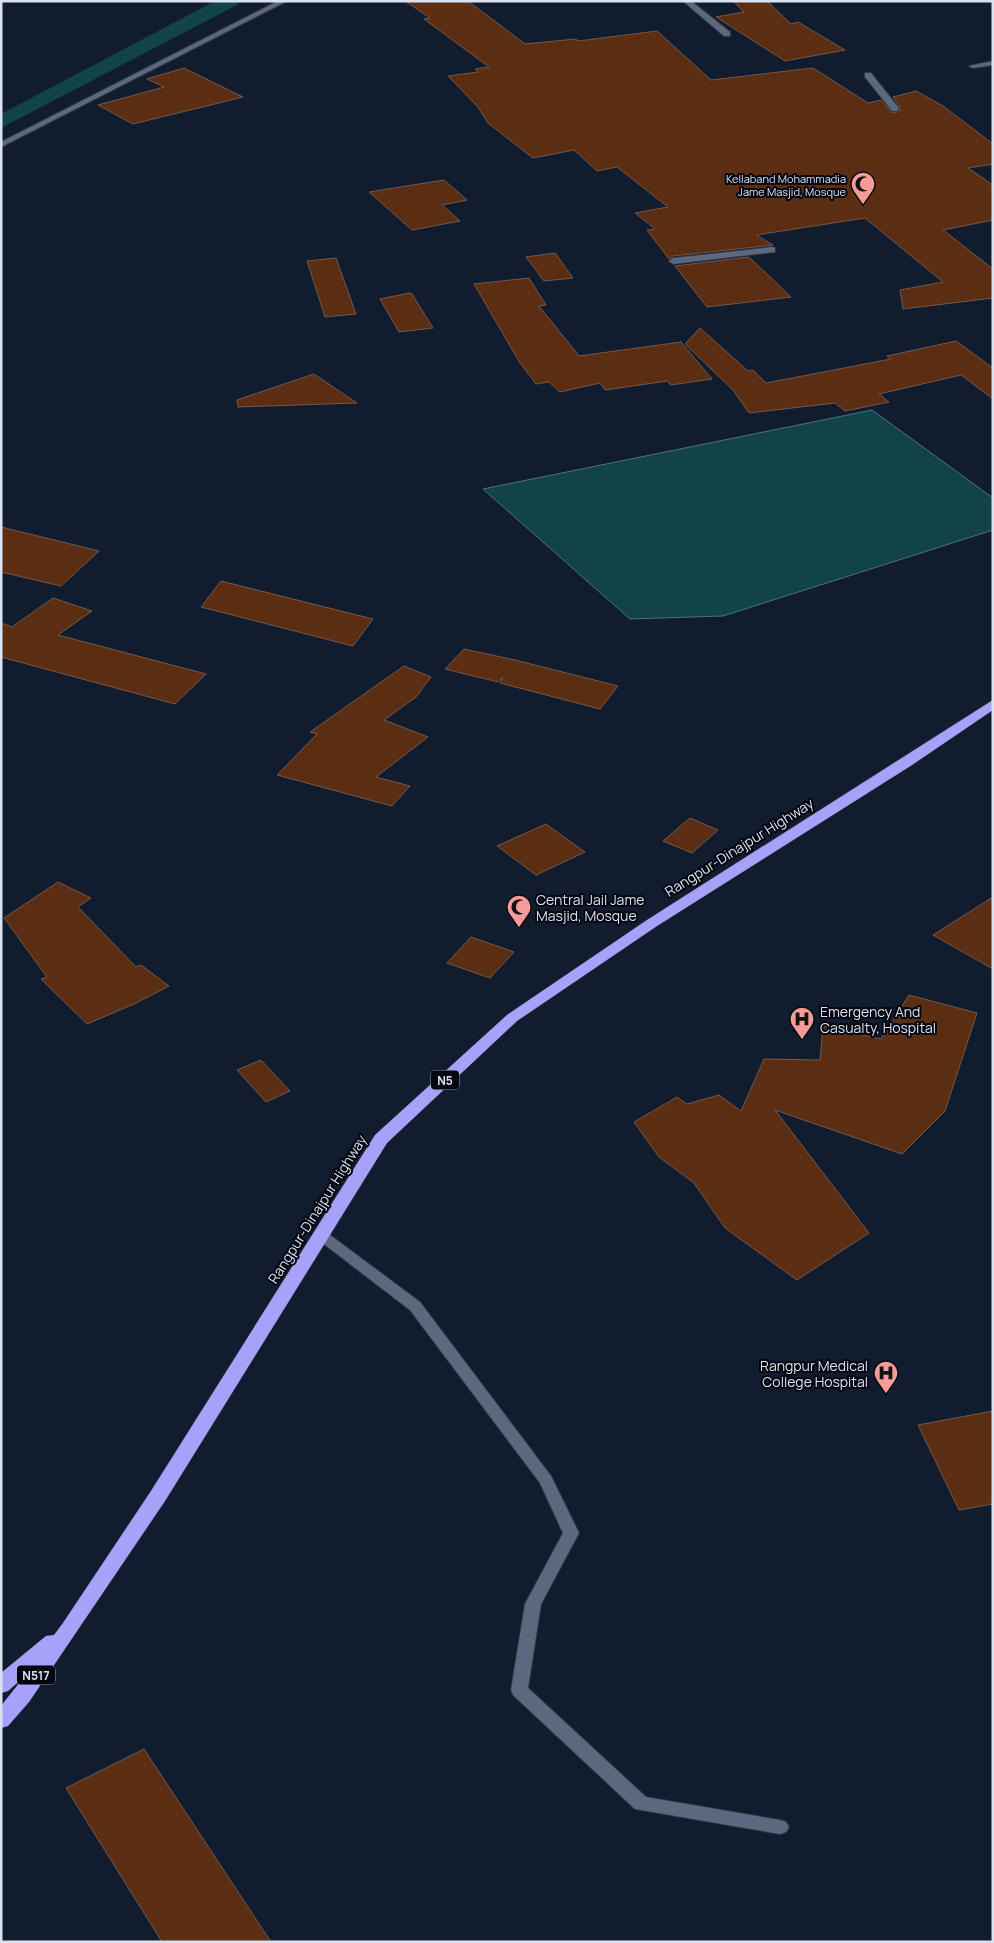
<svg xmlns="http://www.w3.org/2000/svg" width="994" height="1943" font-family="Manrope,sans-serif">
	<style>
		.water { fill: #124349; stroke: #4e737b }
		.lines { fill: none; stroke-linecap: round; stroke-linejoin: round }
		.canal { fill: #124349; fill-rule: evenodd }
		.building { fill: #5b2d13; stroke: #72594c }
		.minor-casing { stroke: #313645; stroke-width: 2 }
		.highway-casing { stroke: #313645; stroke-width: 1 }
		.minor { fill: #5b687e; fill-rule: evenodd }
		.highway { fill: #a7a1fa; fill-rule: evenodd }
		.labels { text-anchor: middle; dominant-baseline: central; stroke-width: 4; stroke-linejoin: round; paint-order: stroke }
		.far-poi-label { font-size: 11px; fill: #dae2ef; stroke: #03060e; text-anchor: end }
		.shield { fill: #03060e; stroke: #9aa0ac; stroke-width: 1 }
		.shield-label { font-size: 12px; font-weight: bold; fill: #dae2ef }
		.street-label { font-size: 14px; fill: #dae2ef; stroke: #03060e }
		.poi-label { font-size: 14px; fill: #dae2ef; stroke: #03060e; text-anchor: start }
	</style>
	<rect width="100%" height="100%" fill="#111c2e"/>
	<path class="water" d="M872,410L993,498V530L723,616L630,619L483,489Z"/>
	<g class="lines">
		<path class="canal" d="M215,1H239L237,5L1,128V114Z"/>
	</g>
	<path class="building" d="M405,1H468L525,44L576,39L578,41L657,31L711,80L813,68L868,103L881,100L892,113L900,111L899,106L893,97L916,91L943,106L993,144V164L968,168L993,185V220L943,230L993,269V298L903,309L900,290L943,282L865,218L756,235L773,245L673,256L669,259L647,230L655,229L635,213L668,207L617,167L597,171L574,150L533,158L488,123L477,106L448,76L478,72L475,69L489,67L424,19L430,18Z
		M733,1H767L791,24L798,22L845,50L785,61L716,17L744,12Z
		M184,68L243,97L133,124L98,105L164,87L147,79Z
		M444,180L467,200L442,205L460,221L412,230L369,192Z
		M555,253L573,278L544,281L526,257Z
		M749,257L791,297L707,307L675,266Z
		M336,258L356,314L325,317L307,261Z
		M529,278L546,305L539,306L579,356L681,342L712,379L671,385L667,381L605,390L600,383L560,392L549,382L536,384L520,363L474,284Z
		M409,293L412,294L433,328L399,332L380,299Z
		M700,328L748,371L753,370L766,383L891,359L887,356L956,341L993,368V399L961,375L879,394L889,402L845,411L835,403L749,413L733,390L685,344Z
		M314,374L357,403L238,407L237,400Z
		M1,527L99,551L61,586L1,572Z
		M221,581L373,619L353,646L201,607Z
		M53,598L92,611L58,635L206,674L175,704L1,657V623L12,627Z
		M464,649L515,660L618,686L600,709L500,683L503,677L498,682L445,669Z
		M404,666L431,677L416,697L384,720L428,737L376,777L410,786L392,806L277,775L317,734L310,732Z
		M690,818L718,830L692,853L663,841Z
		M546,824L585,852L536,875L497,846Z
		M58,882L91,898L78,907L136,967L141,965L169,986L134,1004L87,1024L41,979L47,977L4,918Z
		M993,897V969L933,935Z
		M471,937L514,952L490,978L447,963Z
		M909,995L977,1013L945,1111L902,1154L775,1110L869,1233L797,1280L725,1228L694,1183L659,1157L634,1122L677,1097L687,1104L719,1095L741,1111L764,1059L820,1060L823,1026L881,1039Z
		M261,1060L290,1091L266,1102L237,1070Z
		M993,1411V1504L959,1510L918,1425Z
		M144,1749L271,1942H162L66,1788Z"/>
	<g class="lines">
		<defs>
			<path id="minor" d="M278,1H287L1,147V142Z
				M683,1H691L730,32V36H724Z
				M993,61V65L973,68L969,66Z
				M865,73H871L898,107V111H892L865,77Z
				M772,247L775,248V252L673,264L669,261L673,258Z
				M321,1230L326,1232L420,1302L551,1476L579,1533L541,1604L528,1688L646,1797L780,1820L786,1822L789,1827L786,1832L780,1834L635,1809L513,1695L511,1690L525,1604L563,1533L540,1483L410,1310L316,1238L314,1235L316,1232Z"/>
			<path id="highway" d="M993,700V710L912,765L657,926L517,1021L387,1143L165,1501L29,1702L8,1726L1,1728V1706L24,1677L8,1691L1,1693V1673L46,1636L54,1635L63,1623L151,1491L375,1135L507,1015L647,920Z"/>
		</defs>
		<use href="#minor" class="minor-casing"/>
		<use href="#highway" class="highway-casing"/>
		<use href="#minor" class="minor"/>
		<use href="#highway" class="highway"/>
	</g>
	<defs>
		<symbol id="mosque-pin" viewBox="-11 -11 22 30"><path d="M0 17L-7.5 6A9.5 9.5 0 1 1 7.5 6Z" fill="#f59b98" stroke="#03060e"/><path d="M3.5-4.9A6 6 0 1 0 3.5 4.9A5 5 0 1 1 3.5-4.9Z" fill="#111"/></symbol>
		<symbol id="hospital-pin" viewBox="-11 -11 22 30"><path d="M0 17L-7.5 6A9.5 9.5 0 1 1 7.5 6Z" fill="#f59b98" stroke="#03060e"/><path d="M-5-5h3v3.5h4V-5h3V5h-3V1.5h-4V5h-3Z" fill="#111"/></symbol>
	</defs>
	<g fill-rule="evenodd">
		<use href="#mosque-pin" x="849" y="170" width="28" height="38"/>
		<use href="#mosque-pin" x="505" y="893" width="28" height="38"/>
		<use href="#hospital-pin" x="788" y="1005" width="28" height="38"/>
		<use href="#hospital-pin" x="872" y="1359" width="28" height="38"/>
	</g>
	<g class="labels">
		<g class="far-poi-label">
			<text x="846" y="178">Kellaband Mohammadia<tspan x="846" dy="13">Jame Masjid, Mosque</tspan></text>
		</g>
		<g class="shield">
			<rect x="431" y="1070.5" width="28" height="19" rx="4"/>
			<rect x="17" y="1665.5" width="38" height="19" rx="4"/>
		</g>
		<g class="shield-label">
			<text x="445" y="1080">N5</text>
			<text x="36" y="1675">N517</text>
		</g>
		<g class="street-label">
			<text transform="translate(739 847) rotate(-32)">Rangpur-Dinajpur Highway</text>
			<text transform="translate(317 1209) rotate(-58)">Rangpur-Dinajpur Highway</text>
		</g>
		<g class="poi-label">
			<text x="536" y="899">Central Jail Jame<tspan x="536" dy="16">Masjid, Mosque</tspan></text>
			<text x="820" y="1011">Emergency And<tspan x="820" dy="16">Casualty, Hospital</tspan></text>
			<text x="868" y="1365" text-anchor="end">Rangpur Medical<tspan x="868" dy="16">College Hospital</tspan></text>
		</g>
	</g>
	<rect width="994" height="1943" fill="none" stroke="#dae2ef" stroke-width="5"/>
</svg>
